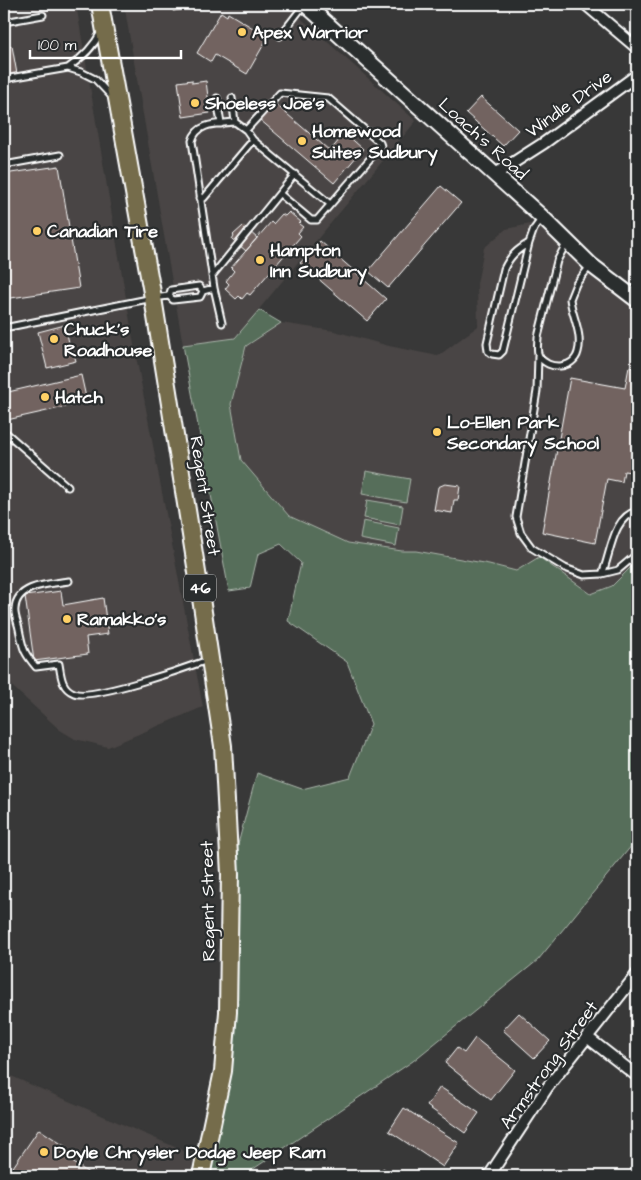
<svg xmlns="http://www.w3.org/2000/svg" width="641" height="1180" font-family="'Architects Daughter',sans-serif">
	<style>
		.built { fill: #494544 }
		.green { fill: #576e5a; stroke: #abb6ac }
		.building { fill: #726461; stroke: #fff }
		.lines { fill: none; stroke-linecap: round; stroke-linejoin: round }
		.service-casing { stroke: #fff; stroke-width: 9 }
		.minor-casing { stroke: #fff; stroke-width: 14 }
		.tertiary-casing { stroke: #fff; stroke-width: 18 }
		.primary-casing { stroke: #fff; stroke-width: 20 }
		.service { stroke: #2a2d2e; stroke-width: 5 }
		.minor { stroke: #2a2d2e; stroke-width: 10 }
		.tertiary { stroke: #2a2d2e; stroke-width: 14 }
		.primary { stroke: #746c4b; stroke-width: 16 }
		.poi-dot { fill: #ffd166; stroke: #2a2d2e; stroke-width: 2 }
		.labels { text-anchor: middle; dominant-baseline: central; stroke-width: 4.5; stroke-linejoin: round; paint-order: stroke }
		.shield { fill: #2a2d2e; stroke: #bfc0c0; stroke-width: 1 }
		.shield-label { font-size: 16px; font-weight: bold; fill: #fff }
		.poi-label { font-size: 18px; font-weight: bold; fill: #fff; stroke: #2a2d2e; text-anchor: start }
		.street-label { font-size: 18px; fill: #fff; stroke: #2a2d2e }
	</style>
	<rect width="100%" height="100%" fill="#383838"/>
	<filter id="ink" filterUnits="userSpaceOnUse"><feTurbulence type="fractalNoise" baseFrequency=".02" numOctaves="2"/><feDisplacementMap in="SourceGraphic" scale="10" xChannelSelector="R" yChannelSelector="G"/><feConvolveMatrix kernelMatrix="1 2 1 2 8 2 1 2 1" color-interpolation-filters="sRGB"/></filter>
	<g filter="url(#ink)">
		<path class="built" d="M4,4H76L135,351L203,707L108,747L75,739L60,730L4,679Z
			M124,4H285L416,121L235,338L183,345Z
			M530,224L559,233L637,300V561L613,586L591,594L539,557L517,571L489,564L416,551H402L347,543L289,516L241,460L231,404L246,346L281,323L334,331L389,346L438,356L478,326L477,284L484,248L506,229Z
			M4,1073L205,1160L201,1176H4Z"/>
		<path class="green" d="M259,310L281,323L246,346L231,404L241,460L289,516L348,543L402,551H416L489,564L516,571L539,557L591,594L612,586L637,561V839L538,960L413,1061L243,1176H201L223,1071L230,874L257,773L302,789L350,777L371,724L347,662L288,621L301,563L281,544L258,554L250,588L229,591L183,345L235,338Z
			M366,471L410,479L406,502L362,494Z
			M367,500L403,506L400,525L364,518Z
			M363,521L399,528L396,546L360,539Z"/>
		<path class="building" d="M172,4H193L194,8L173,11Z
			M221,12L227,16L228,13L268,37L247,74L215,55L211,62L197,53Z
			M12,46L17,74L4,76V48Z
			M192,80V83L206,81L210,113L183,117L178,82Z
			M481,97L518,130L503,146L466,113Z
			M273,102L330,151L345,133L363,149L334,183L259,119Z
			M59,166L79,288L4,299V174Z
			M441,186L461,203L388,288L368,271Z
			M289,212L301,222L299,224L303,227L298,233L301,236L250,295L247,293L242,299L239,296L236,299L225,289L229,284L226,281L234,271L231,268L271,222L273,224L282,214L285,216Z
			M243,226L257,238L246,251L232,239L234,236L233,235Z
			M320,241L386,299L367,321L300,263Z
			M65,325L70,347H72L76,361L47,368L38,332Z
			M629,367L637,368L636,400H637V473L624,471L622,482L607,479L595,543L542,532L570,378L625,388Z
			M81,375L87,402L7,420L4,408V393Z
			M445,484L460,486L458,500H454L452,513L434,510L438,487Z
			M61,591L63,605L103,598L108,634L86,637L88,654L34,661L25,596Z
			M519,1013L550,1041L534,1058L503,1030Z
			M475,1038L515,1070L491,1100L445,1063L457,1048L464,1053Z
			M440,1087L479,1113L465,1133L427,1106Z
			M404,1108L459,1143L443,1167L389,1131Z
			M39,1129L66,1147L63,1151L67,1154L65,1157L93,1176H7Z
			M383,1168L396,1176H377Z"/>
		<g class="lines">
			<defs>
				<path id="service" d="M4,22L43,15
					M280,36L304,5
					M68,68C82,58 93,48 101,32
					M4,79L68,68L81,72L95,79L111,96
					M217,98L221,124
					M232,98L235,122
					M246,130L280,93L328,98L380,143L381,146L317,220H311L280,194
					M4,165L60,155
					M200,198H204L253,140
					M567,242L557,261L538,337C538,343 536,351 539,356C548,371 574,369 578,352C583,334 572,316 570,299L576,284L591,265
					M529,243C517,250 510,256 504,269L487,343L488,351L492,354L499,355L503,351L529,243L534,229L542,218
					M212,276L295,174
					M214,288L192,141C197,122 219,124 235,122L246,130L253,140L330,204
					M169,296L171,290L199,286L203,291L214,288L222,323
					M4,328L153,298L169,296L173,300L200,297L203,291
					M538,355L537,391L516,517L521,533L532,548L565,568L584,575L602,574L618,570L637,554
					M4,431L68,487
					M602,574C611,554 612,517 637,511
					M69,581C51,584 16,584 15,609C14,615 18,623 19,629C23,648 23,652 36,667L59,664C61,675 61,688 74,693C90,701 186,668 208,660"/>
				<path id="minor" d="M585,4L637,48
					M494,175L544,143L637,75
					M587,1037L637,1076
					M489,1176L547,1088L637,974"/>
				<path id="tertiary" d="M305,4L543,218L591,265L637,300"/>
				<path id="primary" d="M100,4L153,298L199,585L223,746L230,874L228,1012L223,1071L201,1176"/>
			</defs>
			<use href="#service" class="service-casing"/>
			<use href="#minor" class="minor-casing"/>
			<use href="#tertiary" class="tertiary-casing"/>
			<use href="#primary" class="primary-casing"/>
			<use href="#service" class="service"/>
			<use href="#minor" class="minor"/>
			<use href="#tertiary" class="tertiary"/>
			<use href="#primary" class="primary"/>
		</g>
	</g>
	<g class="poi-dot">
		<circle cx="242" cy="32" r="5"/>
		<circle cx="195" cy="103" r="5"/>
		<circle cx="302" cy="141" r="5"/>
		<circle cx="37" cy="231" r="5"/>
		<circle cx="260" cy="260" r="5"/>
		<circle cx="54" cy="339" r="5"/>
		<circle cx="45" cy="397" r="5"/>
		<circle cx="437" cy="432" r="5"/>
		<circle cx="67" cy="619" r="5"/>
		<circle cx="44" cy="1152" r="5"/>
	</g>
	<g class="labels">
		<rect class="shield" x="184" y="574.5" width="32" height="27" rx="4"/>
		<g class="shield-label">
			<text x="200" y="588">46</text>
		</g>
		<g class="poi-label">
			<text x="252" y="32">Apex Warrior</text>
			<text x="205" y="103">Shoeless Joe's</text>
			<text x="312" y="131">Homewood<tspan x="312" dy="21">Suites Sudbury</tspan></text>
			<text x="47" y="231">Canadian Tire</text>
			<text x="270" y="250">Hampton<tspan x="270" dy="21">Inn Sudbury</tspan></text>
			<text x="64" y="329">Chuck's<tspan x="64" dy="21">Roadhouse</tspan></text>
			<text x="55" y="397">Hatch</text>
			<text x="447" y="422">Lo-Ellen Park<tspan x="447" dy="21">Secondary School</tspan></text>
			<text x="77" y="619">Ramakko's</text>
			<text x="54" y="1152">Doyle Chrysler Dodge Jeep Ram</text>
		</g>
		<g class="street-label">
			<text transform="translate(569 104) rotate(-36)">Windle Drive</text>
			<text transform="translate(483 139) rotate(42)">Loach's Road</text>
			<text transform="translate(205 496) rotate(81)">Regent Street</text>
			<text transform="translate(208 901) rotate(-91)">Regent Street</text>
			<text transform="translate(549 1065) rotate(-54)">Armstrong Street</text>
		</g>
	</g>
	<rect width="641" height="1180" fill="none" stroke="#2a2d2e" stroke-width="20"/>
	<rect x="10" y="10" width="621" height="1160" fill="none" stroke="#fff" stroke-width="2" filter="url(#ink)"/>
	<path d="M30 50v8h151v-8" fill="none" stroke="#ffffff" stroke-width="2.5"/>
	<text x="38" y="50" font-size="15" fill="#ffffff" stroke="#2a2d2e" stroke-width="4" paint-order="stroke">100 m</text>
</svg>
